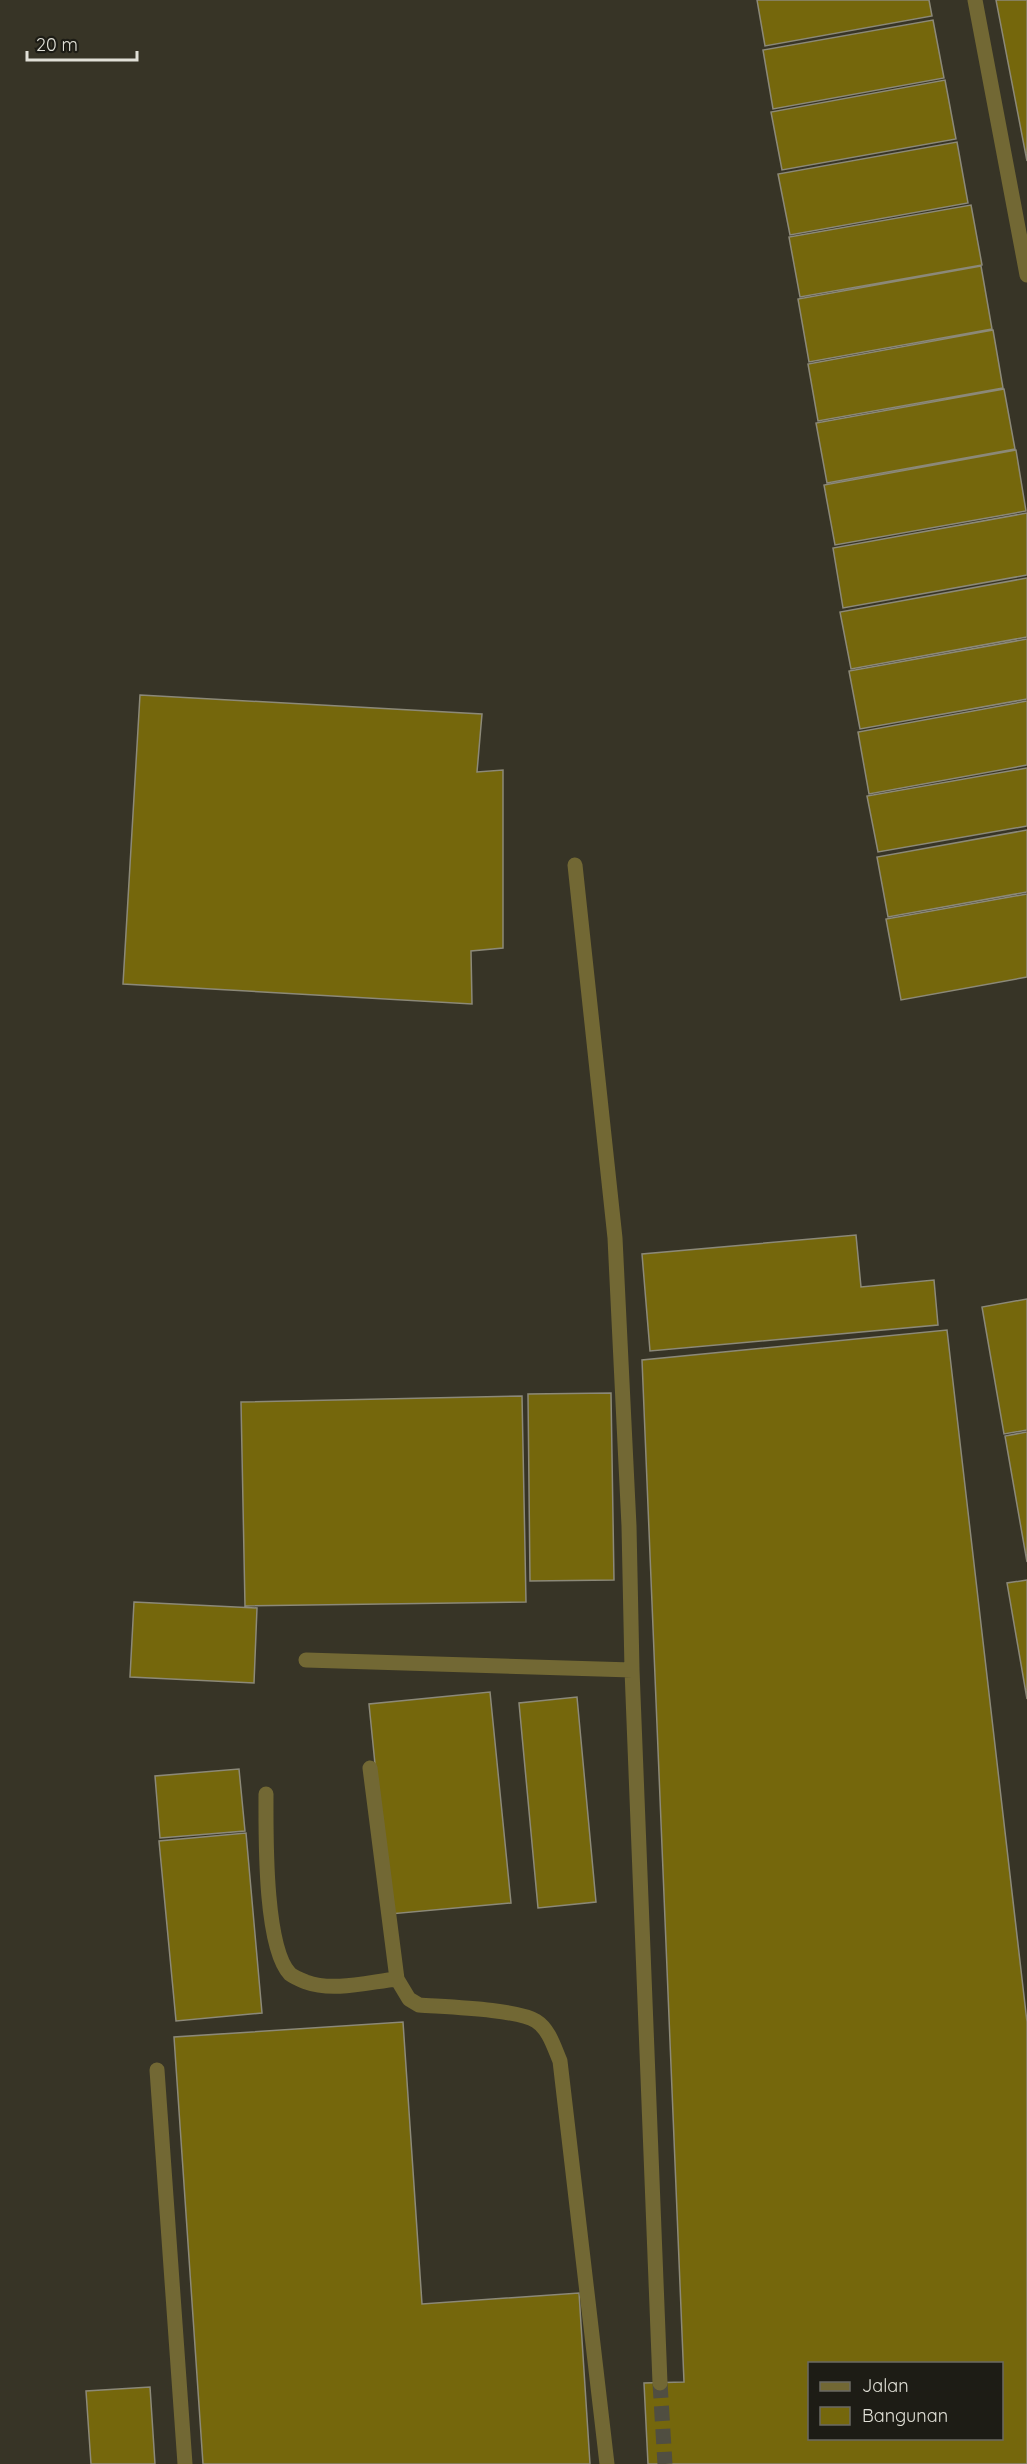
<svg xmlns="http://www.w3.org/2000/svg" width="1027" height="2464" font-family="Quicksand,sans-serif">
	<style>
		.building { fill: #75670c; stroke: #8c8978; stroke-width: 1.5; fill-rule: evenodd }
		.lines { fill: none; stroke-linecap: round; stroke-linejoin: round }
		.minor-tunnel { stroke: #504e41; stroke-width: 15; stroke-dasharray: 15 8; stroke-linecap: butt }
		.minor { stroke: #726834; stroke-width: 15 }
	</style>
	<rect width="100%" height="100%" fill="#373426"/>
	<path class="building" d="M757,0H929L932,16L765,46Z
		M996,0H1027V161Z
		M933,20L944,78L773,109L763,50Z
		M945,80L956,139L782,170L771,112Z
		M957,142L968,203L790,235L778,174Z
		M971,205L982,265L800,297L789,237Z
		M981,266L992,329L809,362L798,299Z
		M993,330L1003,388L818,421L808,364Z
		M1004,389L1015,449L827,483L816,423Z
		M1016,450L1026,511L835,545L824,485Z
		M1027,513V575L843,608L833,548Z
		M1027,578V637L851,669L840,612Z
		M1027,639V699L860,729L849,671Z
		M140,695L482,714L477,772L503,770V948L471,951L472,1004L123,984Z
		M1027,701V765L869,794L858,732Z
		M1027,768V826L878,852L867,796Z
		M1027,830V892L888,917L877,857Z
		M1027,894V977L901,1000L886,919Z
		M856,1235L861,1287L934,1280L938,1325L650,1351L642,1254Z
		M1027,1299V1430L1004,1434L982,1307Z
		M947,1330L1027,2022V2464H648L644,2383L684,2382L642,1360ZM810,2364H1002V2438H810Z
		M611,1393L614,1580L530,1581L528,1394Z
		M522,1396L526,1602L245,1606L241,1402Z
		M1027,1432V1562L1005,1436Z
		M1027,1580V1699L1007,1583Z
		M134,1602L257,1608L254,1683L130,1677Z
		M490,1692L511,1903L390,1914L369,1704Z
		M577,1697L596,1902L538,1908L519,1703Z
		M239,1769L245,1831L160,1838L155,1776Z
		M246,1833L262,2013L176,2021L159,1841Z
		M403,2022L422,2304L579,2293L590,2464H203L174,2037Z
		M150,2387L155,2464H91L86,2391Z"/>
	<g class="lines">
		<path class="minor-tunnel" d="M660,2383L665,2464"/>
		<path class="minor" d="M975,0L1027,275
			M575,865L615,1238L629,1526L632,1670L660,2383
			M306,1660L632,1670
			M370,1768L397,1979L409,1999L419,2005C445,2007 517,2009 536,2021C549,2029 554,2047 560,2061L607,2464
			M266,1794C266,1833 264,1947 290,1974C294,1977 301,1980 306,1982C333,1992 369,1982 397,1979
			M157,2070L185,2464"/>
	</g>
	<rect x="808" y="2362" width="195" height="78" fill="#1d1c15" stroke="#6b6a63" stroke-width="1.5"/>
	<rect x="820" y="2382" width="30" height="9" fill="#726834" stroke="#6b6a63" stroke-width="1.5"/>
	<text x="862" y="2392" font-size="18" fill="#e1e0d7">Jalan</text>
	<rect x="820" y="2407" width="30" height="18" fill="#75670c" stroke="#6b6a63" stroke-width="1.5"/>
	<text x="862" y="2422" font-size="18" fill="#e1e0d7">Bangunan</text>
	<path d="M27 51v9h110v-9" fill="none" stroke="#e1e0d7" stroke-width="3"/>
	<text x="36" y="51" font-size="18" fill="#e1e0d7" stroke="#1d1c15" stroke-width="4.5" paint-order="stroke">20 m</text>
</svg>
